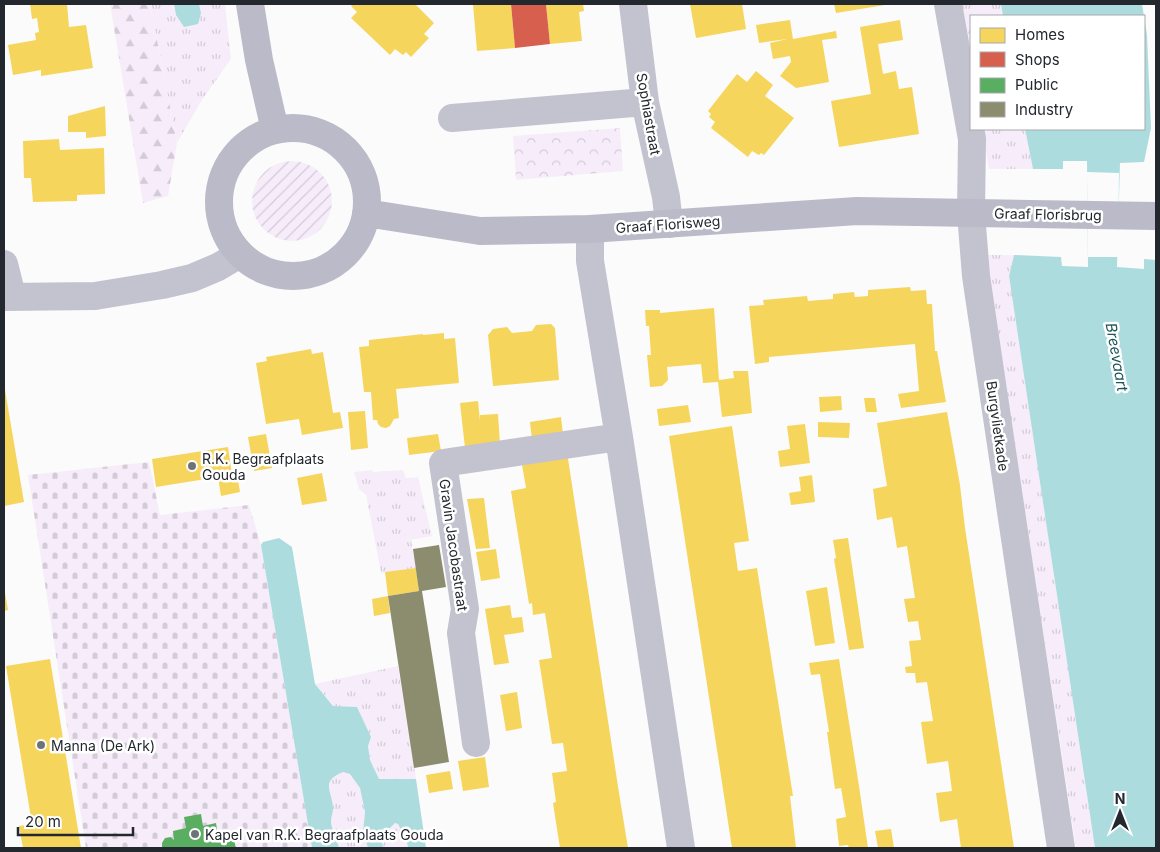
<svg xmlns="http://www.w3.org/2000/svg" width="1160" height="852" font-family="Inter,sans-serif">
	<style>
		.grass { fill: url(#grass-tufts) }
		.forest { fill: url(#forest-firs) }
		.cemetery { fill: url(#cemetery-stones) }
		.park { fill: url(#park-crowns) }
		.garden { fill: url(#garden-furrows) }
		.water { fill: #addcdf }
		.pier { fill: #fbfbfb }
		.homes { fill: #f6d55c }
		.shops { fill: #d6604d }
		.public { fill: #5aae61 }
		.industry { fill: #8c8c6e }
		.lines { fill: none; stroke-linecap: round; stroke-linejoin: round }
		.minor { stroke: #c3c2cf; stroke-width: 28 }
		.major { stroke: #bbbac8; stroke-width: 28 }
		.poi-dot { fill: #6f7276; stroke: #fff; stroke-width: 2 }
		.labels { text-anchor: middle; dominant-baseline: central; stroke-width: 5; stroke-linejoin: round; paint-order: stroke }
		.street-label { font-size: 14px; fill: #23282e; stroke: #fff }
		.poi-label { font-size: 14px; fill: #23282e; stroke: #fff; text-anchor: start }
		.water-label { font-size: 15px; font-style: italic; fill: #1c565a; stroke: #fff }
	</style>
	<defs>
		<pattern id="grass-tufts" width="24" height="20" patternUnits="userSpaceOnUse" patternTransform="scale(1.25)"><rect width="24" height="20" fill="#f7edfa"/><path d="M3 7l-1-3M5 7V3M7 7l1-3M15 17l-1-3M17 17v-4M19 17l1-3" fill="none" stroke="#d3cbd7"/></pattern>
		<pattern id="forest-firs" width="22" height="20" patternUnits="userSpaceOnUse" patternTransform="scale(1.25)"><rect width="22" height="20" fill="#f7edfa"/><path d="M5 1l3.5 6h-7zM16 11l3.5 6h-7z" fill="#d3cbd7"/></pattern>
		<pattern id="cemetery-stones" width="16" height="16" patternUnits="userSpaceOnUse" patternTransform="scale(1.25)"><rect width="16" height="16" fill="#f7edfa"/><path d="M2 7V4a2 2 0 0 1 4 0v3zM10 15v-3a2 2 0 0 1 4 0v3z" fill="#d3cbd7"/></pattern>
		<pattern id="park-crowns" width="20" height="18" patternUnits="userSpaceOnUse" patternTransform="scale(1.25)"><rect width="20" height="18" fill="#f7edfa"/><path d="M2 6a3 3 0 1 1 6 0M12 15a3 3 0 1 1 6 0" fill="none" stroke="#d3cbd7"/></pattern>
		<pattern id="garden-furrows" width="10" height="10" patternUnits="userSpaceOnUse" patternTransform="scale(1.25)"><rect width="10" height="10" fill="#f7edfa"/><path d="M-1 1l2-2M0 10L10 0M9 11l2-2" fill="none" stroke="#d3cbd7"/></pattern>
	</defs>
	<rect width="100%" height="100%" fill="#fbfbfb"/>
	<path class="grass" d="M150,4H174L176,15L201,13L199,4H225L231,59L202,100L177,143Z
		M960,4H1001L1003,16H971V68Z
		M982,129H1025L1033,169H989Z
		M986,255H1014L1009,276L1095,848H1076Z
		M372,470L373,472L403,470L406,478L418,477L432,536L411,540L416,568L381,573L366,495L359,489L354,472Z
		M398,666L416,779H379L370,760L368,746L315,684Z
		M343,772L350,774L360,788L365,812L363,832L368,848H339C337,839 331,829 331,821C331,817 333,813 333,809C333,791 319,783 343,772Z
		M395,823L398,824L407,841L408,848H383L381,834L383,829L390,828Z"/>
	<path class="forest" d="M110,4H150L177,143L168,196L143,203Z"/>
	<path class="cemetery" d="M149,462L160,515L249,505L261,545L312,848H86L28,475Z"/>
	<path class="park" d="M620,128L623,171L516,180L513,136Z"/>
	<path class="garden" d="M252 201a40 40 0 1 1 80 0a40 40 0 1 1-80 0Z"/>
	<path class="water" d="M174,4H199L201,13L198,24L184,27L176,15Z
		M1001,4H1142L1147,35L1151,128L1144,162L1120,163L1117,267L1144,269V259L1156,260V848H1095L1009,276L1014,255L1061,257L1062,266L1088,267L1087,161H1063V169H1033L1025,129H1144V16H1003Z
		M279,538L292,547L315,684L333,706L357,707L371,737L368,746L370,760L379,779H416L426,848H408L407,841L398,824L395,823L390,828L383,829L381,834L383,848H368L363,832L365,812L360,788L350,774L343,772C319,782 333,791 333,809C333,813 331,817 331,821C331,829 337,839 339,848H312L261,545L263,542Z"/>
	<path class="pier" d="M1087,172L1119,173L1118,257H1088Z"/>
	<path class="homes" d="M30,4H67L69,27L86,25L93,68L41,76V70L13,75L8,45L36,40L35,33L39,32L37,18L32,19Z
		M353,4H415L434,23L424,34L429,38L411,57L406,52L403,55L395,49L390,55L351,18L357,12L351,6Z
		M473,4H511L515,48L477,51Z
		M546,4H583L584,11L579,12L582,41L550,44Z
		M690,4H742L746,29L696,38Z
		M834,4H885V5L836,13Z
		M790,20L793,39L836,31L837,38L822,40L829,82L796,88L780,76L791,62L790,56L773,59L770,43L787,39L759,43L756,25Z
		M900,20L903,40L878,44L883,74L896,71L899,89L912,87L919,134L839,147L831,101L871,94L860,27Z
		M756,71L773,85L765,96L794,118L764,155L761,153L759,155L752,151L748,157L711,128L715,122L709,117L711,114L708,111L737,74L747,82Z
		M105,106L106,136L86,138V132H68V116Z
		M59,139L60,150L104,148L105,194L77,195V201L33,202L31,178H24L23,141Z
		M910,287L911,291L926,290L927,304H932L935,351H937L946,402L901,408L898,394L919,391L915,344L769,357V362L755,364L749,306L764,305L763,300L807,296L808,301L820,300L833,299V294L854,292L855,297L868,296V290Z
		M714,308L719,380L734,378L733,371H748L752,413L722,417L718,382L703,383L701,364L667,367L668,380L662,386L650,387L647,355H651L649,326H646L645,310H660V313Z
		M551,324L555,328L559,380L493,386L488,335L493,329L507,327L512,333L532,331L536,325Z
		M444,333V339L455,338L459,383L396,389L399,418L394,419L390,426L386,428L381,427L378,424L377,420H373L371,392H364L359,347L369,346V340L423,334V335Z
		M311,349L312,354L323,352L333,413L340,412L343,428L302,435L299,419L266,424L256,363L267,361L266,357Z
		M4,384L24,502L4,506Z
		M841,396L842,410L820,412L819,397Z
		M864,398H875L877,412H866Z
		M478,401L480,421V415L498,414L500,444L465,448L460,403Z
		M688,405L691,422L659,426L657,409Z
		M365,411L368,448L351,450L348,412Z
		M947,412L960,485L965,528L1014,848H961L957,819L940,822L936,793L952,791L948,761L927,764L921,722L933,721L927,682L916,683L915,673H906L905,667L912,666L909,641L921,640L918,621L908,622L904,599L915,598L907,546L897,548L892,517L877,520L873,489L887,486L877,423Z
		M561,417L563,434L532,440L530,422Z
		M818,422L850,423L849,438L818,437Z
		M805,424L810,463L780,467L778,451L790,449L787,426Z
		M732,426L749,541L734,543L738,571L757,568L793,796H790L796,848H732L669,436Z
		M266,434L272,468L254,471L248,437Z
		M438,434L441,451L409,455L407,438Z
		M228,447L232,475L237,474L240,492L221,496L218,477L156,487L152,459Z
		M567,452L619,793L628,848H560L553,803L556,802L552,773L567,771L563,743L552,744L539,660L552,658L545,613L533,615L532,603L529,604L511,491L526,488L521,459Z
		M322,473L327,501L302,505L297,478Z
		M812,475L815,502L791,505L789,493L801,491L799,477Z
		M484,498L490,548L476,549L467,499Z
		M848,538L864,648L849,650L834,559L836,558L833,540Z
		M496,549L500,578L481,581L476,552Z
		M416,568L419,591L388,596L385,572Z
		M4,587L8,610L4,611Z
		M827,587L835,643L815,646L806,591Z
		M388,596L390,613L374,616L372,599Z
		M510,605L512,618L522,617L524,632L504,635L509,663L494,665L485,609Z
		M50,659L81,848H23L19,826L32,824L6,666Z
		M839,659L859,786L868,848H849L848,845L839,846L836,819L846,817L841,788L835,789L827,732H829L820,674L811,675L809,663Z
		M517,692L522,728L506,731L500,695Z
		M485,757L489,787L463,791L458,761Z
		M450,771L453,789L429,793L426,775Z
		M891,829L894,848H878L875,831Z"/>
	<path class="shops" d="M511,4H546L550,44L515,48Z"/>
	<path class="public" d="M201,814L203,826L216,823L219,842L234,840L236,848H162V843L165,838L171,837L174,840L173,831L186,828L184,817Z"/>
	<path class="industry" d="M439,545L446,587L422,591L449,762L414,768L388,596L419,591L413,549Z"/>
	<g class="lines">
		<path class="minor" d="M633,4L645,102L666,197L669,224
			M948,4L972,139L971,213L976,276L1061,848
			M452,118L645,102
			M590,229V261L619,437L681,848
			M4,264L12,296
			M4,297L95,296L162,285L192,278L218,267L240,254
			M476,743L461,633L465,609L443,463L619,437"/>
		<path class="major" d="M250,4L259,60L275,130
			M219 202a74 74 0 1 1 148 0a74 74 0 1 1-148 0Z
			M366,213L480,231L590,229L857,211L1156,216"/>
	</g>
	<g class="poi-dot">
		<circle cx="192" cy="466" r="5"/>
		<circle cx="41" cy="745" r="5"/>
		<circle cx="195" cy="834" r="5"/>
	</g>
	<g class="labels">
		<g class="street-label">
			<text transform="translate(649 114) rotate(80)">Sophiastraat</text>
			<text transform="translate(1048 214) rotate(1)">Graaf Florisbrug</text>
			<text transform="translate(668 224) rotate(-4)">Graaf Florisweg</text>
			<text transform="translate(998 426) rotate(82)">Burgvlietkade</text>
			<text transform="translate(454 545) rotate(82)">Gravin Jacobastraat</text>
		</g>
		<g class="poi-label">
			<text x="202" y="458">R.K. Begraafplaats<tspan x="202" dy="16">Gouda</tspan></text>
			<text x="51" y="745">Manna (De Ark)</text>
			<text x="205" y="834">Kapel van R.K. Begraafplaats Gouda</text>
		</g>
		<g class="water-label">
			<text transform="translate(1117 357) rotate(80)">Breevaart</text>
		</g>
	</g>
	<rect width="1160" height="852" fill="none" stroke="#23282e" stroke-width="10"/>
	<rect x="970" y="15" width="175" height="115" fill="#ffffff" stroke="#a7a9ab"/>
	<rect x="980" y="28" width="25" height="15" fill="#f6d55c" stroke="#a7a9ab"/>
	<text x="1015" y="40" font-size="15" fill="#23282e">Homes</text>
	<rect x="980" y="52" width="25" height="15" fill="#d6604d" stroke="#a7a9ab"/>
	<text x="1015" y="65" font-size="15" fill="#23282e">Shops</text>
	<rect x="980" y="78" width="25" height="15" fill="#5aae61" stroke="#a7a9ab"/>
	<text x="1015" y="90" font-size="15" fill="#23282e">Public</text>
	<rect x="980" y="102" width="25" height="15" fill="#8c8c6e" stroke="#a7a9ab"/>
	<text x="1015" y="115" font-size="15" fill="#23282e">Industry</text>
	<g transform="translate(1120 812)" stroke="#ffffff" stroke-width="4" paint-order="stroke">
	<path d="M0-4L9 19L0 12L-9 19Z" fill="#23282e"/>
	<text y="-8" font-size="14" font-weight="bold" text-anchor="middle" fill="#23282e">N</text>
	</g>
	<path d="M18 827v8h115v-8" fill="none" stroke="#23282e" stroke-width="2.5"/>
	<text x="25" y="827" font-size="15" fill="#23282e" stroke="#ffffff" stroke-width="4" paint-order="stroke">20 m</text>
</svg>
